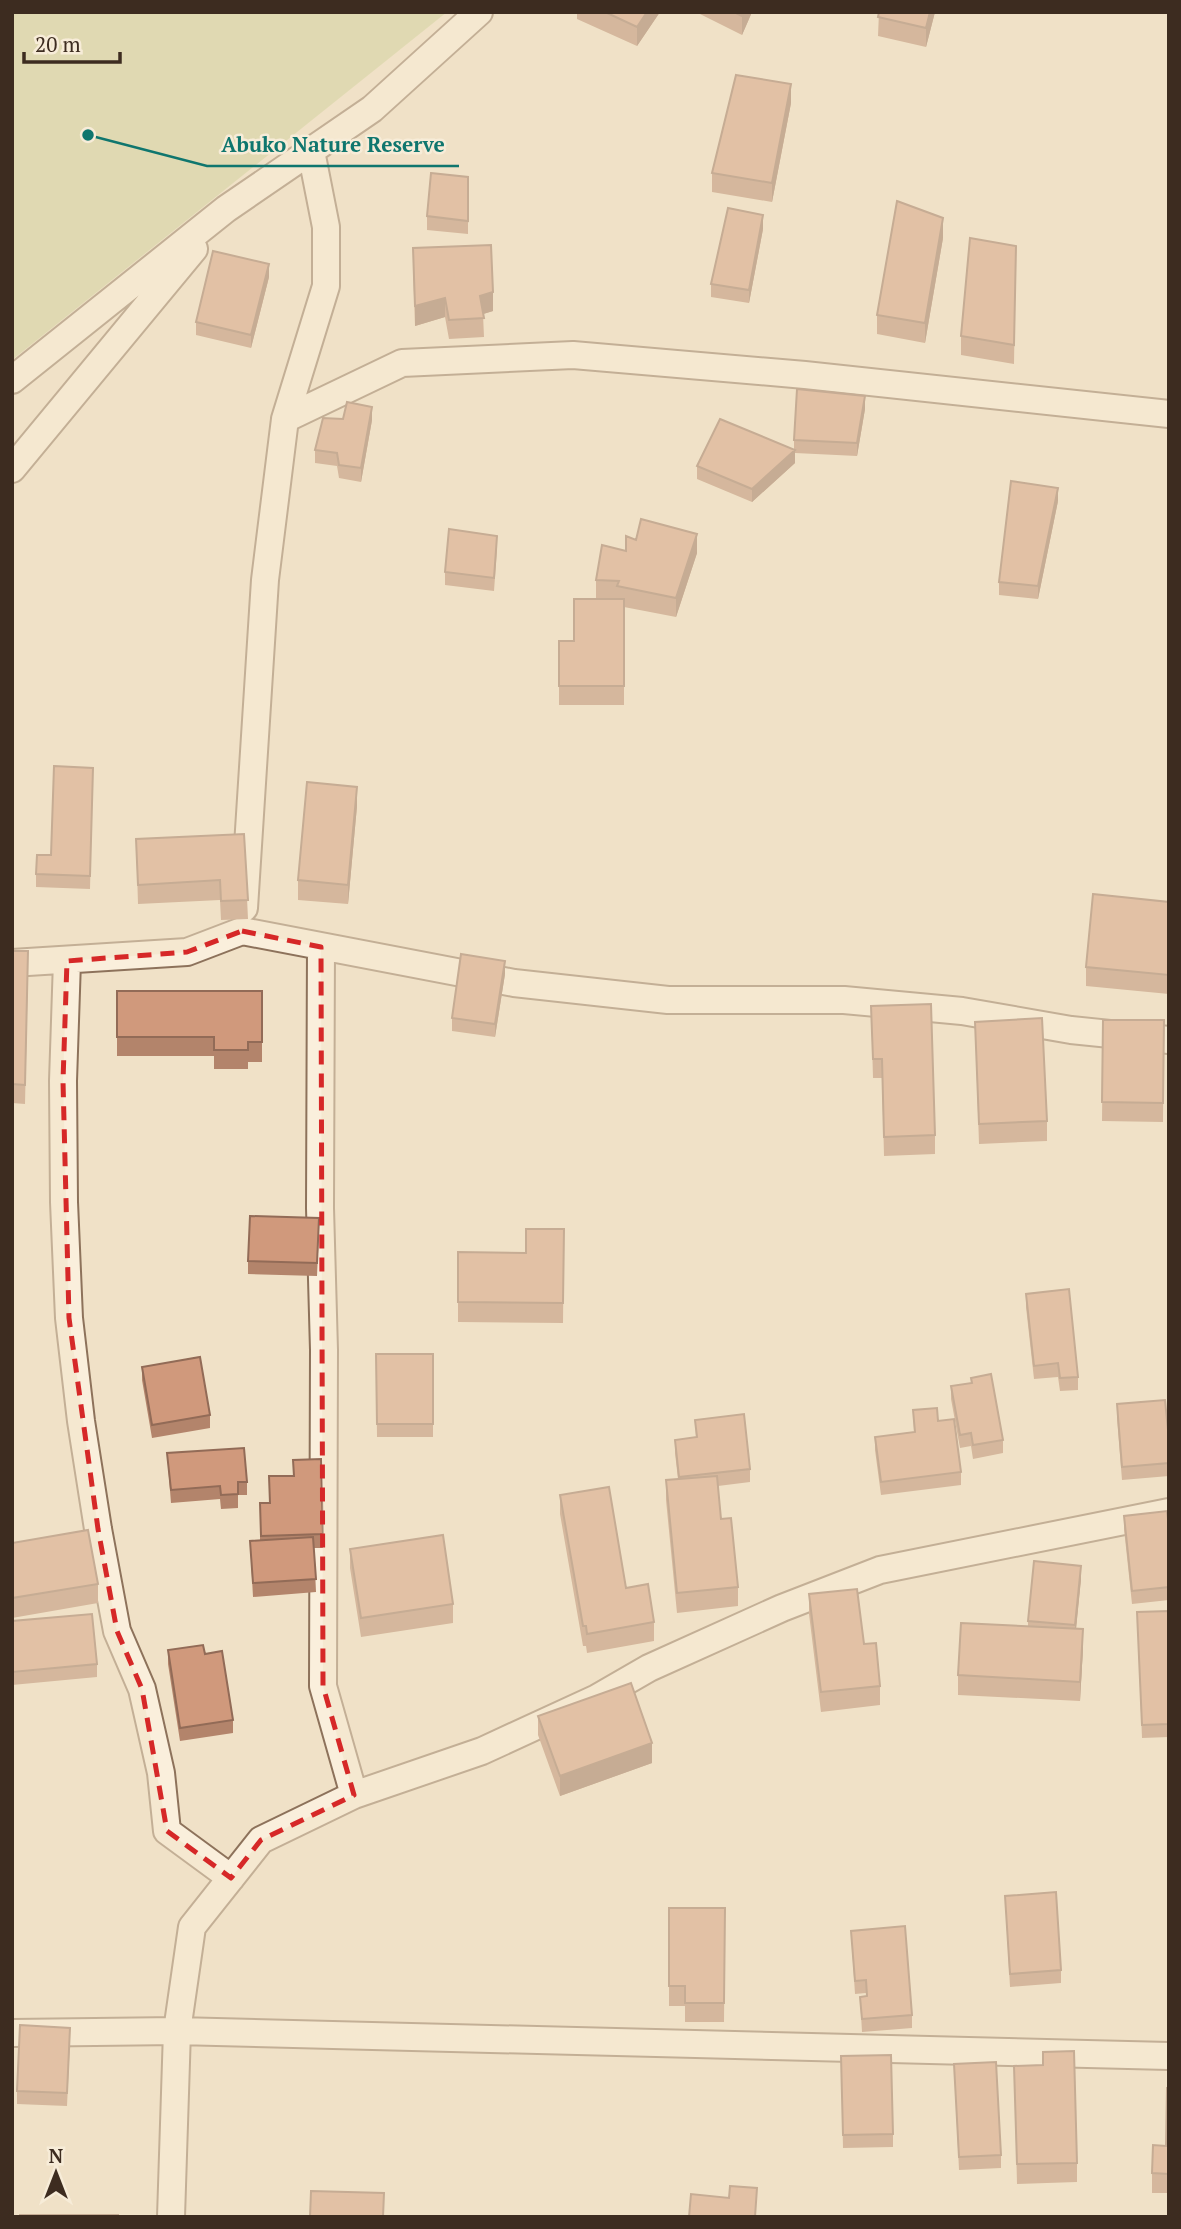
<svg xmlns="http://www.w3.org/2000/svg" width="1181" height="2229" font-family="'PT Serif',serif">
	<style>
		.green { fill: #cdcf9a }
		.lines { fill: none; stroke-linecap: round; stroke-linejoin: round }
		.minor-casing { stroke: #8d725b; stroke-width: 30 }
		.minor { stroke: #faefdc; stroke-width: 26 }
		.wall { fill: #b3846b }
		.shaded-wall { fill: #926b57 }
		.building { fill: #d0997c; stroke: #926b57; stroke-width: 2 }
		.marked { fill: none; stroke: #d62828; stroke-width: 5; stroke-dasharray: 14 9; stroke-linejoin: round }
		.leader { fill: none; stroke: #0f766e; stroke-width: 2.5 }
		.callout-dot { fill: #0f766e; stroke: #f7ecd8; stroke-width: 2.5 }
		.callout-label { font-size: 21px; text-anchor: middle; font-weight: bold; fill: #0f766e; stroke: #f7ecd8; stroke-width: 5; stroke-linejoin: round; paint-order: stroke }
	</style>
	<rect width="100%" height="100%" fill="#f0e1c7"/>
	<path class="green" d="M12,12H447L12,360Z"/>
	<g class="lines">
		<defs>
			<path id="minor" d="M12,380L226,209L372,109L479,12
				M285,419L402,363L573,355L805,375L1169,414
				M12,469L194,249
				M244,908L265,580L285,419L326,286V227L311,151
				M321,947L320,1208L324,1350L323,1686L354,1795
				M67,961L63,1081L64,1202L69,1318L81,1421L98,1529L117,1631L142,1689L161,1773L167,1831L231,1878
				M12,963L187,952L242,931L514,983L668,1000H844L962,1011L1071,1030L1169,1040
				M12,2033L177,2031L1169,2056
				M171,2217L177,2031L192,1927L261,1840L354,1795L482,1751L597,1698L649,1668L782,1608L880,1570L1169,1512"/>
		</defs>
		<use href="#minor" class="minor-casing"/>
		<use href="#minor" class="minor"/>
	</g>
	<path class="wall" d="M577,12H660L637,46L577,19Z
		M698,12H752L742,35L698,13Z
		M879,12H935L926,47L878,36Z
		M791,103L772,202L712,192V173Z
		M468,177V234L427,230V216Z
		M763,229L749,303L711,297V284Z
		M943,238L925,343L877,334V315Z
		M1016,246L1014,364L961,355V336Z
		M413,267L493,311L483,314L484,337L449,339L445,317L415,326Z
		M269,277L251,348L196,335V322Z
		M865,409L857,456L795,453V463L752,502L697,479V466L794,450V440Z
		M372,420L361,482L339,478L337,466L315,463V450Z
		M1058,501L1038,599L999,595V582Z
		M636,540L697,553L676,617L624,607V705H559V641H574L596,599V580L626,551Z
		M497,549L494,591L445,585V572Z
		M93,768L90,889L36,887V874L51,855Z
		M357,806L348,904L298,900V880Z
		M244,834L248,919L221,920L220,900L138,904L136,839Z
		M1169,902V994L1086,986V967Z
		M12,951L28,971L25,1104L12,1103Z
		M505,974L495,1037L452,1031V1018Z
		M117,991H262V1062H248V1069H214V1056H117Z
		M871,1006L935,1135V1154L884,1156L882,1078H873Z
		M1103,1020H1164L1163,1122L1102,1121Z
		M975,1022L1047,1121V1141L979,1144Z
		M564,1229L563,1323L458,1322V1252L526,1253Z
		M319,1232L317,1276L248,1274V1261Z
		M1026,1294L1078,1377V1390L1060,1391L1058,1377L1034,1379L1026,1307Z
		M376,1354H433V1437H377Z
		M142,1367L210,1415V1428L152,1438L142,1380Z
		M971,1378L1003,1440V1453L973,1459L971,1446L960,1448L951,1399V1386L971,1383Z
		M1117,1404L1169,1440V1476L1122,1480L1117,1418Z
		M913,1410L938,1421L961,1472V1485L881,1495L875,1450V1437L914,1432Z
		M695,1420L750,1469V1482L718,1486L721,1519L738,1587V1606L677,1613L666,1500V1480L678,1479L675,1453V1440L696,1438Z
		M167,1453L247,1482V1495H238V1508L221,1509L220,1499L171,1503Z
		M321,1459L323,1548H314L316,1592L253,1597L250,1541H260V1503H270L293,1476Z
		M560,1495L626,1588L654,1622V1641L587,1653L586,1646H583L560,1514Z
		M1124,1516L1169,1527V1600L1132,1604L1124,1529Z
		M12,1543L98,1584V1603L12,1618Z
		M350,1549L453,1604V1623L361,1637L350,1568Z
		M1081,1579L1076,1629L1083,1648L1080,1701L958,1695V1675L1028,1626V1621Z
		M809,1594L864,1644L880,1686V1705L821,1712L809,1614Z
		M1169,1611V1737L1142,1738L1137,1612Z
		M12,1621L97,1664V1677L12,1685Z
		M168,1650L205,1654L233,1720V1733L180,1741L168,1664Z
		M538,1716L652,1763L560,1796L538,1735Z
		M1005,1896L1061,1970V1983L1010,1987Z
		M669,1908H725L724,2022H685V2006H669Z
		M851,1931L912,2015V2028L862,2032L860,1997L866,1996V1993L855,1994Z
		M70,2041L67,2106L17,2104V2091Z
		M841,2056L893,2134V2147L843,2148Z
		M954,2064L1001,2155V2168L959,2170Z
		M1014,2066L1077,2163V2182L1017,2184Z
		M1169,2088V2193H1152V2173L1166,2146Z"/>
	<path class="shaded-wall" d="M647,12H660L637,46V27Z
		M743,12H752L742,35V16Z
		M930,12H935L926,47V28Z
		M791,84V103L772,202V183Z
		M763,215V229L749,303V290Z
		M943,218V238L925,343V323Z
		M269,264V277L251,348V335Z
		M493,292V311L480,315V296Z
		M445,298V317L415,326V306Z
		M865,396V409L857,456V443Z
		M372,407V420L361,482V468Z
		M795,450V463L752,502V489Z
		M1058,488V501L1038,599V586Z
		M697,534V553L676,617V598Z
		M357,787V806L348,904V885Z
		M505,961V974L495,1037V1024Z
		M1081,1566V1579L1075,1639V1625Z
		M1083,1629V1648L1080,1701V1682Z
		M652,1743V1763L560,1796V1776Z"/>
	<path class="building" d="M605,12H647L637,27Z
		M734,12H743L742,16Z
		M879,12H930L926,28L878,17Z
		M736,75L791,84L772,183L712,173Z
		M431,173L468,177V221L427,216Z
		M897,201L943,218L925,323L877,315Z
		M728,208L763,215L749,290L711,284Z
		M970,238L1016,246L1014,345L961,336Z
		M491,245L493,292L480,296L484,318L449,320L445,298L415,306L413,248Z
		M213,251L269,264L251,335L196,322Z
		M797,389L865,396L857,443L794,440Z
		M347,402L372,407L361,468L339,465L337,453L315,450L323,418L343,419Z
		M720,419L795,450L752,489L697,466Z
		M1011,481L1058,488L1038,586L999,582Z
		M641,519L697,534L676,598L617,586L619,581L596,580L602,545L626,551V536L636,540Z
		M449,529L497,536L494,578L445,572Z
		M574,599H624V686H559V641H574Z
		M54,766L93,768L90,876L36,874L37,855H51Z
		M307,782L357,787L348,885L298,880Z
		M244,834L248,900L221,901L220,880L138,885L136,839Z
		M1093,894L1169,902V975L1086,967Z
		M12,951H28L25,1085L12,1084Z
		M461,954L505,961L495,1024L452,1018Z
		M117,991H262V1042H248V1050H214V1037H117Z
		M931,1004L935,1135L884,1137L882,1059H873L871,1006Z
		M1042,1018L1047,1121L979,1124L975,1022Z
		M1103,1020H1164L1163,1103L1102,1102Z
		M250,1216L319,1218L317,1263L248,1261Z
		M526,1229H564L563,1303L458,1302V1252L526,1253Z
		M1069,1289L1078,1377L1060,1378L1058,1363L1034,1366L1026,1294Z
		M376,1354H433V1424H377Z
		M200,1357L210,1415L152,1425L142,1367Z
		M991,1374L1003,1440L973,1445L971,1433L960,1435L951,1386L972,1383L971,1378Z
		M1165,1400L1169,1440V1463L1122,1467L1117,1404Z
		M937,1408L938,1421L954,1419L961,1472L881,1482L875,1437L915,1432L913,1410Z
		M744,1414L750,1469L679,1477L675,1440L697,1437L695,1420Z
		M244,1448L247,1482H238V1494L221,1495L220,1486L171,1490L167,1453Z
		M321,1459L323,1534L261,1536L260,1503H270L269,1476H294L293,1460Z
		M717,1476L721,1519L731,1518L738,1587L677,1593L666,1480Z
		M609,1487L626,1588L648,1584L654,1622L587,1634L586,1626H583L560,1495Z
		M1167,1511L1169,1527V1587L1132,1591L1124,1516Z
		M88,1530L98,1584L12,1598V1543Z
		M443,1535L453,1604L361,1618L350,1549Z
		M313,1537L316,1579L253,1583L250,1541Z
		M1034,1561L1081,1566L1075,1625L1028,1621Z
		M857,1589L864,1644L876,1643L880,1686L821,1692L809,1594Z
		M1169,1611V1724L1142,1725L1137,1612Z
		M92,1614L97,1664L12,1672V1621Z
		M961,1623L1083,1629L1080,1682L958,1675Z
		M203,1645L205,1654L222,1651L233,1720L180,1728L168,1650Z
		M631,1683L652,1743L560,1776L538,1716Z
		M1056,1892L1061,1970L1010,1974L1005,1896Z
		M669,1908H725L724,2003H685V1986H669Z
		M905,1926L912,2015L862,2019L860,1997L867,1996L866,1980L855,1981L851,1931Z
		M20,2025L70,2028L67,2093L17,2091Z
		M1074,2051L1077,2163L1017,2164L1014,2066L1043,2065V2052Z
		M891,2055L893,2134L843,2135L841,2056Z
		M996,2062L1001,2155L959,2157L954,2064Z
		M1167,2088H1169V2174L1152,2173L1153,2145L1166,2146Z
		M730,2186L757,2188L755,2217H689L691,2194L729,2198Z
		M311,2191L384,2193L383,2217H310Z
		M20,2215H118V2217H20Z"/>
	<path d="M0 0H1181V2229H0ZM242,931L321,947L323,1686L354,1795L261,1840L231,1878L167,1831L142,1689L117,1631L98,1529L69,1318L63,1081L67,961L187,952Z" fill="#f0e1c7" fill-opacity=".55" fill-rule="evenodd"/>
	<path class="marked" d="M242,931L321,947L323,1686L354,1795L261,1840L231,1878L167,1831L142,1689L117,1631L98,1529L69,1318L63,1081L67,961L187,952Z"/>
	<path class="leader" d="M88 135L207 166H459"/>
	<circle class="callout-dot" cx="88" cy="135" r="7"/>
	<g class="callout-label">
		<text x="333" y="152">Abuko Nature Reserve</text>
	</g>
	<rect width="1181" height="2229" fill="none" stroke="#3d2c20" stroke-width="28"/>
	<g transform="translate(56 2173)" stroke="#f7ecd8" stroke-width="5" paint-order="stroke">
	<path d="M0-5L12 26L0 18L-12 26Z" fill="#3d2c20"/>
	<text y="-10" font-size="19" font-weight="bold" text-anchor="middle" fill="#3d2c20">N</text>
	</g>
	<path d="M24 52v10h96v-10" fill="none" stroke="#3d2c20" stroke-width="3.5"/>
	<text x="35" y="52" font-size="21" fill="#3d2c20" stroke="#f7ecd8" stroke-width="5" paint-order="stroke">20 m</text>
</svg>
